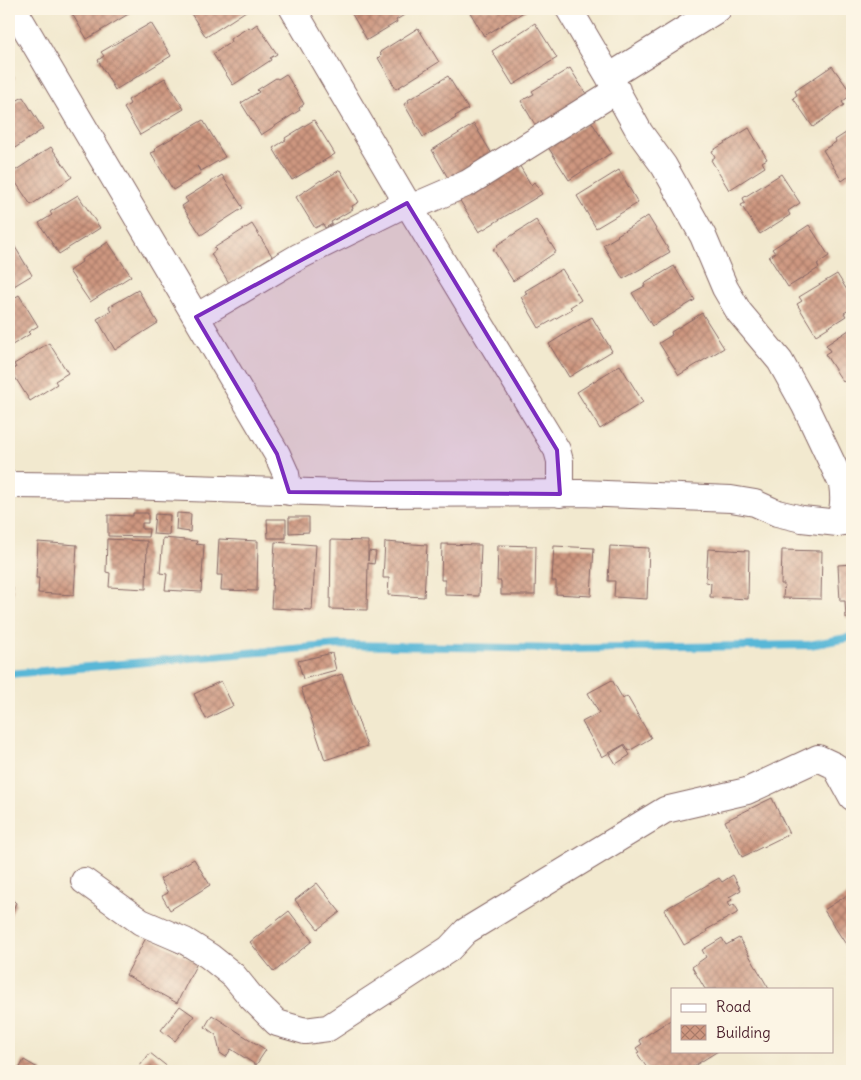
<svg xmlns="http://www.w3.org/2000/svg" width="861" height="1080" font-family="Delius,sans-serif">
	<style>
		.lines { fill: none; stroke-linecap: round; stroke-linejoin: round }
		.stream { stroke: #58b7d7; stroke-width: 8 }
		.building { fill: url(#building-cross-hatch) }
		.street-casing { stroke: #856664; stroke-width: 28 }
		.street { stroke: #fff; stroke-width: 26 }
		.marked { fill: #7b2cbf; fill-opacity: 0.2; stroke: #7b2cbf; stroke-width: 4; stroke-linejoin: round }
	</style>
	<defs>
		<pattern id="building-cross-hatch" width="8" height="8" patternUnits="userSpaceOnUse" patternTransform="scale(1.25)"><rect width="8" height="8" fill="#ce9780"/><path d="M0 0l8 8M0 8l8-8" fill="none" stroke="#a97b69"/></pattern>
	</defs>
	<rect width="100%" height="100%" fill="#fcf5e5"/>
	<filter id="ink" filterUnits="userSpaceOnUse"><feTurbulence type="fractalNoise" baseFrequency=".02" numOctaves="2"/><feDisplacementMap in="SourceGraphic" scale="10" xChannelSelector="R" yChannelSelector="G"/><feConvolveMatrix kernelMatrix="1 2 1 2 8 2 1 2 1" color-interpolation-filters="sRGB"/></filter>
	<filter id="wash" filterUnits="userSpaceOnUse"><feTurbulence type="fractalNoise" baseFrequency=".0096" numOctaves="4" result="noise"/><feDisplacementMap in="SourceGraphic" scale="20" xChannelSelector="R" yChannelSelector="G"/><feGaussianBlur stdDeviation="1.12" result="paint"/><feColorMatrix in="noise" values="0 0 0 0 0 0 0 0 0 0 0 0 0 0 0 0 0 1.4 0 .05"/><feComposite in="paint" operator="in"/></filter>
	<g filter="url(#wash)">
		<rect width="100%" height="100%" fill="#f2e9cf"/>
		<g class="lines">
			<path class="stream" d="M9,674L339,645L561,649L810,645L852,637"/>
		</g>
		<g id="blocks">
			<path class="building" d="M75,9H128L130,13L87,39L71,12Z
				M188,9H249L206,37Z
				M349,9H410L411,11L396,20L397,22L367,40Z
				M468,9H526L527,10L484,36Z
				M151,23L171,56L115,90L98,60L104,56L101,52Z
				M535,23L557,58L513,85L492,51Z
				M257,24L277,54L270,58L271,60L233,85L213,54L231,42L230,39L249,27L250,29Z
				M418,28L439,62L396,89L378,58L381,55L380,52Z
				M832,66L852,94L842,102L844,105L813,127L793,98L797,95L795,91Z
				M570,68L591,102L540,133L521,101L534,94L532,91Z
				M9,69L15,78L9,82Z
				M286,74L304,104L299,108L300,110L261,135L241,103L259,92L257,90L276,78L278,79Z
				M448,76L468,109L455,116L456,118L423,137L404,104L409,102L408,100Z
				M165,78L184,109L140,135L124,108L130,104L128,100Z
				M23,97L43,129L9,152V105Z
				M203,120L225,157L201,171L197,166L201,173L173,190L151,153L156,151L155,148Z
				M314,120L335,154L292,180L273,148L286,140L285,138Z
				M591,121L611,153L569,180L548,147Z
				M474,124L495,159L452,185L432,150Z
				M749,128L767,159L762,162L765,167L729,190L711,160L715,157L712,151Z
				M852,129V174L842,181L823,150L836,142L835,140Z
				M51,147L72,177L31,205L10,174Z
				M518,163L531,185L534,182L542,194L479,232L459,199Z
				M340,170L359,202L352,206L353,209L331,222L332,224L325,228L323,224L315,228L296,197L321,180V181Z
				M619,170L638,203L596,228L577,196Z
				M781,174L800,203L788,211L790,215L760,234L741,205L745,203L743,198Z
				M222,175L243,208L201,235L182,206L188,202L185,198Z
				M78,195L100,228L59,254L39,223L52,215L50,212Z
				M648,216L670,252L623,279L603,245L618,236L617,235Z
				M536,220L556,252L513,281L493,249L498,246L497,245Z
				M252,224L272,256L229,283L211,254L216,250L214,248Z
				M809,225L829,256L817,264L819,268L788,287L769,257L775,253L772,249Z
				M9,237L32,275L9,289Z
				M108,242L131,276L90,302L69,271L82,262L81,260Z
				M674,266L695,300L652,326L632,293L645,286L644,284Z
				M562,269L581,300L570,307L572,309L539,328L521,297L527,294L525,291Z
				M837,274L852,298V308L844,313L846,316L816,335L797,304L802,301L799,297Z
				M138,290L158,323L115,350L97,319L111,311L109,307Z
				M19,295L38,326L28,332L30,334L9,347V301Z
				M702,313L724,348L679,375L659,343L672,335L671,332Z
				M592,317L612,351L569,377L549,344Z
				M852,328V376L843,382L825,354L830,351L826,345Z
				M49,343L68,373L55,381L57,384L30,401L11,371L16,368L14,364Z
				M620,365L643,402L600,429L577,392Z
				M133,513H148V523H142V529H149L148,537L108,536V515L133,516Z
				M177,513L191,514L190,532L176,530Z
				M155,514L170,515L169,535L153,534Z
				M289,517H309V532L289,533Z
				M267,519H286V538H268Z
				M163,538L197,541L196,544L204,545L201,592L165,590L167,574L160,573Z
				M107,539L147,541L146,589L109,587L110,573L106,572Z
				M219,539L258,541L257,591L221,590L222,575H217Z
				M331,540L368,541V561L369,551L376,552L374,564L368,563L367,610L330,609Z
				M38,542L77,545L74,595L38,593L39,578H36Z
				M275,542L316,545L312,610L271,608Z
				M385,542L427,545L424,597L388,595L389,578H383Z
				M442,544L481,545L479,596L445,595V580H441Z
				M498,545L536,546L535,595H501V581H497Z
				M554,546L594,548L591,596L556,594V581H552Z
				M610,546L649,548L647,599L614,597L615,581H608Z
				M708,549L749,551L748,599L710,597L711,583L706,582Z
				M782,550L822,551L821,599L783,598L784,584H781Z
				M852,564V618H846L845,601H840L838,565Z
				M9,588H13L10,621H9Z
				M332,653L336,670L303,679L298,661Z
				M342,674L367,746L325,760L301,688Z
				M612,680L623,699L627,696L651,738L629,751L625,744L602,757L582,722L599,713L588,693Z
				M221,681L233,706L206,719L194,694Z
				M624,745L630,755L616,764L610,754Z
				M772,798L789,834L742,857L725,821Z
				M194,859L210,885L170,910L162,896L168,893L160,879Z
				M733,875L741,890L729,897L732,900L728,902L730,907L734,904L739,912L706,930L707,932L684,945L664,910L719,878L722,882Z
				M317,883L340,912L318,929L295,900Z
				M852,892V954L824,910Z
				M9,896L16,903L9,919Z
				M289,911L312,941L274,972L250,942Z
				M147,936L197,963L177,1003L126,975Z
				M722,938L726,945L739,938L769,989H705L692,967L706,957L702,950Z
				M180,1006L194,1016L175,1041L161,1030Z
				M212,1015L266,1050L256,1065L231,1049L226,1057L220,1053L216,1035L205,1027Z
				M672,1019V1051H718L686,1071H649L637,1053L639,1052L636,1048L642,1044L639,1040Z
				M150,1053L169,1068L167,1071H136Z
				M24,1060L43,1071H18Z"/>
		</g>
	</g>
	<g filter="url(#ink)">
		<use href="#blocks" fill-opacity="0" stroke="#856664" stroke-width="1"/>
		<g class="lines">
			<defs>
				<path id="street" d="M14,9L277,454L286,474L289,492
					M293,9L407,203L557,450L560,461V494
					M569,9L609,77L640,133L664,166L703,236L725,288L739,312L780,361L805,406L842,484C844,497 844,511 838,523
					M609,77L718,9
					M410,208L468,183L617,90
					M196,317L298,257L407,203
					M9,485L127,486L374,494L581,493L731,499L755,503L777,513L802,519L838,523L852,520
					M84,881L141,922L185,941L209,956L234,976L251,997L277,1023L305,1031L328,1028L449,949L466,931L665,810L747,791L818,758L835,766L852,797"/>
			</defs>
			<use href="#street" class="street-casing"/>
			<use href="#street" class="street"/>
		</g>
	</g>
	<path class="marked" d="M407,203L557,450L560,494L289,492L277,454L196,317Z"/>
	<rect width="861" height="1080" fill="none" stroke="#fcf5e5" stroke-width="30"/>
	<rect x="671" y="988" width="162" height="65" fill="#fcf5e5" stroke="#b59f9b"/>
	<rect x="681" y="1004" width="25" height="8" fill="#ffffff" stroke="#b59f9b"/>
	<text x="716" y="1012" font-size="15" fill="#4a1f2b">Road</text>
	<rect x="681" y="1025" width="25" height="15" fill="url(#building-cross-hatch)" stroke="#b59f9b"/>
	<text x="716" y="1038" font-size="15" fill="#4a1f2b">Building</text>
</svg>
